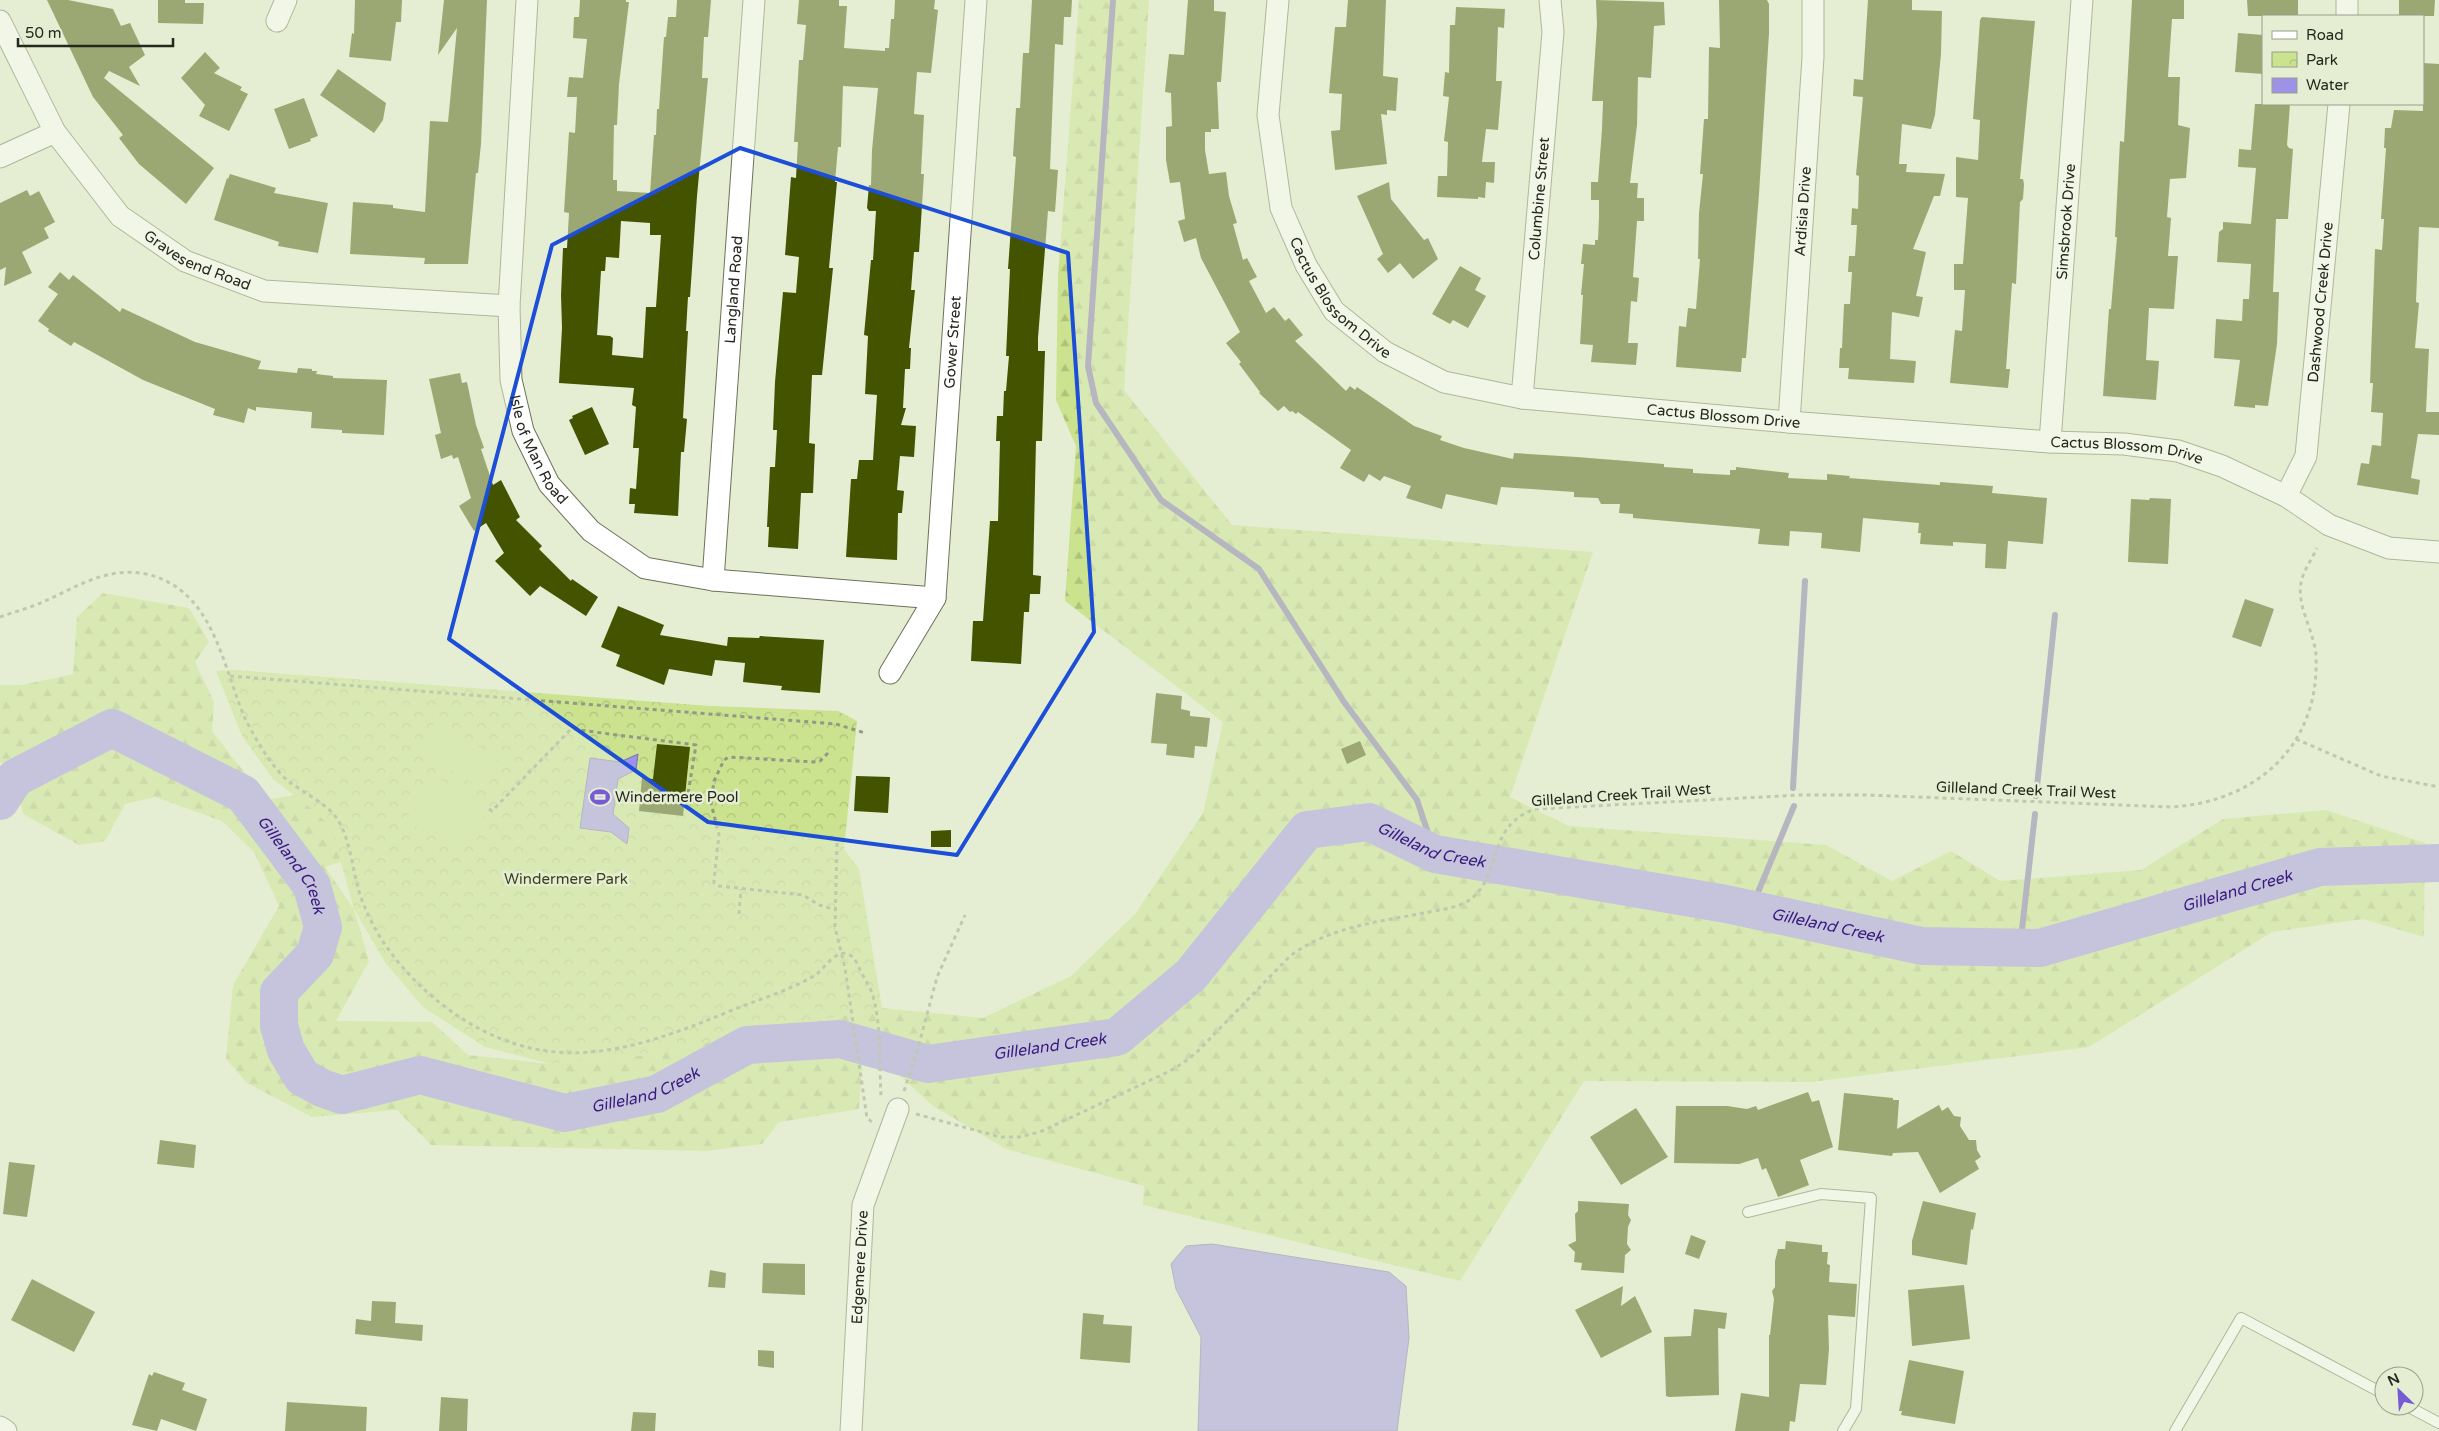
<svg xmlns="http://www.w3.org/2000/svg" width="2439" height="1431" font-family="'Varela Round',sans-serif">
	<style>
		.forest { fill: url(#forest-firs) }
		.park { fill: url(#park-crowns) }
		.garden { fill: #cbe28f }
		.water { fill: #9e91e8; stroke: #7a72ab }
		.lines { fill: none; stroke-linecap: round; stroke-linejoin: round }
		.stream { stroke: #7a72ab; stroke-width: 6 }
		.river { stroke: #9e91e8; stroke-width: 38 }
		.building { fill: #435300; fill-rule: evenodd }
		.service-casing { stroke: #6b735a; stroke-width: 12 }
		.minor-casing { stroke: #6b735a; stroke-width: 23 }
		.path { stroke: #929985; stroke-width: 3; stroke-dasharray: 4 4; stroke-linecap: butt }
		.service { stroke: #fff; stroke-width: 10 }
		.minor { stroke: #fff; stroke-width: 21 }
		.marked { fill: none; stroke: #1d4ed8; stroke-width: 4; stroke-linejoin: round }
		.labels { text-anchor: middle; dominant-baseline: central; stroke-width: 5; stroke-linejoin: round; paint-order: stroke }
		.street-label { font-size: 15px; fill: #25281e; stroke: #e5eed2 }
		.poi-label { font-size: 15px; fill: #25281e; stroke: #e5eed2; text-anchor: start }
		.park-label { font-size: 15px; fill: #39431b; stroke: #e5eed2 }
		.water-label { font-size: 16px; font-style: italic; fill: #3a197f; stroke: #e5eed2 }
	</style>
	<defs>
		<pattern id="forest-firs" width="22" height="20" patternUnits="userSpaceOnUse" patternTransform="scale(1.25)"><rect width="22" height="20" fill="#cbe28f"/><path d="M5 1l3.5 6h-7zM16 11l3.5 6h-7z" fill="#aec27b"/></pattern>
		<pattern id="park-crowns" width="20" height="18" patternUnits="userSpaceOnUse" patternTransform="scale(1.25)"><rect width="20" height="18" fill="#cbe28f"/><path d="M2 6a3 3 0 1 1 6 0M12 15a3 3 0 1 1 6 0" fill="none" stroke="#aec27b"/></pattern>
	</defs>
	<rect width="100%" height="100%" fill="#e5eed2"/>
	<path class="forest" d="M1079,0H1149L1124,390L1232,525L1593,552L1510,797L1569,826L1826,845L1892,881L1951,851L2000,881L2141,870L2223,819L2326,810L2425,843L2424,937L2363,919L2272,932L2089,1047L1811,1082L1584,1081L1460,1281L1143,1205L1144,1186L1006,1149L933,1106L899,1075L887,1043L864,1039L859,1109L779,1122L762,1144L706,1151L431,1145L397,1110L312,1117L247,1083L226,1059L233,985L279,906L254,852L222,821L155,797L125,804L105,841L79,845L23,814L10,761L0,763V685H22L73,674L77,617L103,593L189,608L209,642L195,662L214,702L212,731L266,800L336,788L398,844L325,867L354,909L369,961L336,1021L432,1022L468,1055L551,1064L638,1056L882,1008L983,1018L1071,976L1135,914L1203,813L1223,722L1065,601L1076,446L1056,400L1058,276Z"/>
	<path class="park" d="M235,670L710,706L838,711L857,721L844,849L859,869L882,1008L638,1056L551,1064L485,1047L424,1008L386,964L354,909L331,827L313,810L273,779L242,736L216,671Z"/>
	<path class="garden" d="M436,720L498,759L480,788L417,749Z
		M433,775L489,809L462,853L406,819Z"/>
	<path class="water" d="M638,754L636,770L618,779L613,814L629,828L627,844L611,832L580,828L590,758L620,762Z
		M1212,1244L1389,1272L1406,1286L1409,1338L1397,1431H1198L1201,1337L1176,1289L1171,1264L1186,1246Z"/>
	<g class="lines">
		<path class="stream" d="M1113,0L1088,366L1096,403L1161,500L1259,569L1344,702L1417,800L1435,854
			M1793,788L1805,581
			M2036,796L2055,615
			M1751,909L1794,806
			M2020,947L2035,814"/>
		<path class="river" id="s1" d="M0,801L15,778L112,728L243,794L312,886L323,927L315,954L279,992V1026L286,1050L302,1077L322,1088L342,1095L420,1075L565,1113L657,1094L747,1045L840,1039L928,1064L1117,1037L1191,975L1307,830L1369,822L1435,854L1726,904L1922,946L2040,948L2320,867L2439,863"/>
	</g>
	<path class="building" d="M47,0H68L113,9L121,26L130,23L145,55L129,67L140,86L109,71L104,78L214,168L186,204L139,164L119,138L123,135L93,97Z
		M158,0H185V3H204L203,24L158,23Z
		M355,0H402L401,22H396L391,61L349,57L352,33L354,34Z
		M444,0H487L481,144L478,173H476L468,264H424L425,258L350,254L353,202L393,205V208L425,212L430,121L448,122L457,28L438,55Z
		M580,0H626V2H629L619,84L617,125H614L613,180H617V191L650,193L654,135H656L657,109H659L664,37H666L668,17H676L677,0H711L708,37H704L702,78H708L697,196L690,297H688L686,331H688L683,418L687,419L684,452H681L678,516L634,513L635,504H629L630,488L636,489L639,448H633L636,407L632,405L634,388L559,383L562,328L561,295L563,248H567L569,213L564,212L569,132L575,133L577,97H567L569,77L583,78L587,39L573,38L574,17H579ZM621,221L650,223V235H661L656,307H646L643,358L612,355L613,338L610,336L597,335L601,271H605L606,257L619,258Z
		M799,0H839V6H847L844,48L885,51V48H889L891,19H894L895,0H935L934,9L938,10L931,73L917,72L914,114L924,115L921,174H924L919,252H914L911,290H915L909,348H911L910,369H905L903,408H906L901,425L916,426L914,457L900,456L897,490L904,491L902,513H898L897,560L846,557L851,479H857L859,460H873L877,395L865,394L868,336L864,335L871,260H873L876,211H869L867,208L869,185H871L872,150L878,88L843,86L841,147H838L835,182H837L829,268H833L822,375H812L809,443L815,444L813,493H801L798,549L768,547L769,527H767L770,467H775L777,430H773L775,382L783,292L796,293L799,257L785,255L791,177L796,178L798,142H794L799,60H803L806,25L797,24Z
		M1032,0H1072L1071,17H1064L1063,45L1055,44L1050,169L1058,170L1055,212L1048,211L1038,338V351H1045L1042,441H1036L1033,575L1041,576L1040,594H1030L1029,612H1024L1021,664L971,661L973,621H983L990,521H998L1000,441H996L997,416H1003L1004,391H1006L1009,356H1006L1010,269H1008L1016,157L1013,156L1016,108H1020L1023,53H1029Z
		M1188,0H1214V11L1226,12L1221,82H1217L1219,129H1211V132H1205V150L1209,174L1226,172L1229,196L1237,223L1233,224L1243,260L1247,258L1257,277L1249,281L1266,313L1274,307L1285,321L1289,318L1303,335L1295,341L1346,391L1350,386L1355,390L1357,387L1414,426L1442,436L1440,440L1464,448L1513,459L1514,453L1577,457L1664,464V467L1693,469V473L1730,475V470H1736V467L1789,473L1788,478L1827,480V474L1850,476L1849,478L1940,485V482L1993,486L1992,493L2047,498L2043,544L2008,541L2006,569L1985,568L1986,544L1953,542V546L1920,544L1921,533H1918L1919,523L1863,518L1860,552L1821,548L1822,533L1790,531L1789,546L1758,544L1760,529L1633,518V514L1619,513L1620,504H1601L1598,498L1574,497V492L1501,487L1497,505L1446,494L1442,509L1406,498L1411,486L1384,476L1380,481L1369,474L1364,482L1340,468L1351,450L1298,412L1296,414L1292,411L1290,412L1284,406L1278,411L1259,393L1260,392L1239,364L1241,362L1226,343L1240,332L1201,258L1196,238L1184,242L1178,221L1185,219L1180,182L1170,183L1166,160V127L1172,126L1171,93L1165,92L1169,54L1184,55Z
		M1348,0H1386L1383,76L1398,78L1396,111L1387,110V115L1381,114L1387,164L1335,170L1331,131L1340,130L1342,94L1329,93L1335,27H1346Z
		M1596,0L1664,2L1665,25L1654,26L1651,78L1638,77L1637,125L1630,183H1638L1637,198H1644V221H1637L1633,277L1639,278L1637,302L1631,301L1628,343H1638L1636,365L1591,362L1593,345L1580,344L1583,295H1581L1584,264H1581L1583,244L1595,245V240H1598L1599,217V200H1591V182H1598L1602,129L1603,101H1592L1597,24Z
		M1719,0H1767L1769,4V33L1759,194L1746,358H1742L1741,372L1676,367L1679,326L1686,327L1688,308L1696,309L1700,259H1698L1699,213L1703,174H1700L1704,119H1708L1709,47L1720,48Z
		M1868,0H1912V10L1942,11L1941,54L1935,115L1931,129L1902,124L1899,164H1907L1906,172L1945,174L1940,196H1934L1913,249L1926,252L1916,296L1923,297L1919,317L1892,312L1890,359L1916,361L1914,383L1848,379L1849,368H1839L1840,348H1842L1844,304H1850L1852,272H1848L1849,256H1855L1857,225H1851L1852,208L1858,209L1859,176L1856,175L1863,97L1853,96L1854,79L1863,80Z
		M2132,0H2184V19H2172L2168,77H2180L2178,125L2190,128L2186,178L2170,179L2167,217L2171,218L2168,256H2178L2174,309L2149,308L2146,360L2159,361L2156,400L2103,396L2109,309H2111L2117,237H2115L2120,141L2124,142Z
		M2247,0H2298V16H2248Z
		M2399,0H2435L2434,16H2399Z
		M1456,7L1505,9L1504,28L1498,27L1496,81H1502L1498,130L1486,129L1482,162H1495L1494,183L1486,182L1485,198L1478,197V199L1437,197L1438,176H1447L1448,142L1444,141L1449,97L1443,96L1445,72L1449,73L1450,25H1455Z
		M1982,17L2035,21L2020,179H2023L2024,184L2023,199L2020,202L2016,284L2012,283L2006,369H2010L2008,388L1950,383L1955,330L1962,331L1965,290H1954V264H1963L1968,198L1956,197V157L1978,160L1980,120L1973,119L1980,20Z
		M2238,33L2263,35V74L2235,72Z
		M205,52L220,68L214,73L242,87L240,90L248,94L229,131L199,116L205,105L181,78Z
		M2423,63L2439,64V228L2419,227L2416,302L2419,303L2415,348L2429,349L2426,412H2439V435L2418,434L2411,478L2420,480L2418,495L2357,485L2361,463L2369,464L2372,445L2381,446L2383,413L2371,412L2373,383H2370L2375,249L2382,250L2384,219H2381L2386,148H2384L2385,128H2391L2394,110L2423,111Z
		M338,69L386,103L383,120L374,133L320,95Z
		M304,98L318,136L310,139L311,141L289,149L274,109Z
		M2255,104H2290L2287,145L2289,148L2293,149L2288,219H2276L2273,292H2279L2277,344L2268,406L2255,405V408L2234,406L2240,360L2214,358L2216,319L2242,321L2243,299H2249L2251,264L2217,262L2219,232L2223,229V222L2251,224L2256,168L2238,167L2239,149L2251,150Z
		M230,174L276,188L274,193L328,203L318,253L278,246L279,242L214,220L227,178L228,179Z
		M1389,182L1391,199L1424,240L1428,238L1438,259L1413,279L1400,263L1388,273L1377,259L1383,254L1357,196Z
		M27,190L30,196L39,191L55,222L44,228L49,238L22,252L32,273L4,286L6,267L0,270V203Z
		M1460,266L1481,278L1475,290L1486,296L1468,328L1453,320L1450,324L1432,314Z
		M60,272L69,280L73,275L120,312L122,308L195,342L261,361L258,369L297,373L298,368L312,369V371H317L316,374L333,376V378L387,380L384,435L342,433V430L311,428L312,412L256,407V411L248,408L244,423L213,415L215,409L143,380L74,342L71,346L48,331L49,329L38,321L58,294L48,287Z
		M460,373L462,383L467,382L476,425L484,448L481,449L493,485L501,480L520,517L516,520L542,546L539,549L571,581L572,579L598,597L586,616L540,586L530,596L495,561L504,553L486,523L474,531L459,506L471,498L458,457L453,459L452,455L441,459L435,435L441,433L429,379Z
		M592,407L609,444L585,455L569,420L573,418L572,416Z
		M2150,498L2171,499L2168,564L2128,562L2131,499L2149,500Z
		M2245,599L2274,609L2261,647L2232,637Z
		M618,606L664,625L660,635L727,646L728,637L759,638L760,636L824,640L820,693L781,690L782,686L743,682L745,663L715,660L712,676L669,669L664,685L616,666L620,655L601,647Z
		M1156,693L1182,696L1181,709L1190,711V716L1210,718L1207,747L1195,746L1194,758L1166,755L1167,744L1151,743Z
		M1360,741L1366,755L1347,764L1341,749Z
		M657,744L690,747L683,816L639,811L642,778L653,779Z
		M856,776L890,777L888,813L854,811Z
		M951,830V847H931V831Z
		M1808,1092L1812,1102L1819,1100L1833,1147L1800,1160L1809,1185L1778,1197L1766,1168L1762,1170L1758,1158L1739,1164L1674,1163L1676,1106H1727L1747,1109L1756,1106L1758,1110Z
		M1844,1093L1893,1098V1100H1899L1897,1129L1939,1105L1942,1111L1948,1107L1954,1116L1961,1117L1960,1126L1969,1140H1976L1977,1150L1981,1157L1975,1161L1979,1169L1940,1193L1918,1152L1893,1153L1892,1156L1838,1150Z
		M1636,1108L1668,1157L1621,1185L1590,1137Z
		M160,1140L196,1145L194,1168L157,1164Z
		M9,1162L35,1165L27,1217L3,1214Z
		M1578,1201L1629,1204L1628,1215L1631,1220L1628,1227L1627,1244L1631,1250L1625,1255L1624,1273L1581,1270L1582,1263L1574,1262L1575,1252L1568,1245L1576,1241L1575,1214L1578,1211Z
		M1923,1201L1976,1213L1973,1230L1971,1229L1967,1265L1912,1255V1241Z
		M1691,1235L1706,1241L1699,1259L1685,1254Z
		M1786,1241L1822,1245V1252H1828L1827,1264L1830,1265L1829,1282L1857,1284L1855,1317L1828,1315L1829,1349L1826,1385L1800,1384L1795,1422L1790,1421L1789,1431H1735L1741,1393L1769,1397V1335H1770L1774,1299L1772,1291L1775,1287V1261L1778,1249H1785Z
		M763,1263L805,1264V1295L762,1293Z
		M710,1270L726,1273L725,1288L708,1287Z
		M32,1279L95,1312L74,1352L11,1320Z
		M1964,1285L1970,1339L1912,1346L1908,1290Z
		M1623,1286L1621,1306L1635,1296L1652,1332L1601,1358L1575,1310Z
		M372,1301L396,1302L395,1323L423,1325L422,1341L355,1334L356,1319L371,1321Z
		M1694,1309L1727,1313L1725,1329L1718,1328L1719,1395L1669,1397L1666,1396L1664,1337L1691,1336Z
		M1083,1313L1104,1315L1103,1324L1132,1326L1130,1363L1080,1359Z
		M758,1350L774,1351V1368L758,1366Z
		M1909,1360L1964,1371L1955,1424L1901,1415L1902,1411H1899Z
		M154,1372L185,1383L182,1390L207,1399L196,1431L161,1419L157,1431L132,1425L149,1374L152,1376Z
		M441,1397L468,1399L467,1431H439Z
		M287,1402L367,1407L366,1431H285Z
		M633,1412L656,1413L655,1431H631Z"/>
	<g class="lines">
		<defs>
			<path id="service" d="M1748,1212L1821,1194L1871,1198L1856,1409L1843,1431
				M2407,1406L2439,1423
				M2175,1431L2241,1318L2384,1394"/>
			<g id="minor">
				<path id="s2" d="M527,0L509,306L511,380L523,431L549,484L591,531L645,568L713,580L935,598"/>
				<path id="s3" d="M1278,0L1268,115L1281,208L1306,265L1334,311L1385,352L1444,382L1522,398L1789,422L2050,442L2124,444L2178,451L2222,466L2286,496L2329,525L2389,548L2439,552"/>
				<path d="M2347,16V0"/>
				<path id="s4" d="M0,21L55,132L120,216L185,261L264,291L509,306"/>
				<path d="M277,21L286,0"/>
				<path d="M0,157L55,132"/>
				<path id="s5" d="M1522,398L1553,32L1550,0"/>
				<path id="s6" d="M1789,422L1813,57V0"/>
				<path id="s7" d="M2050,442L2082,0"/>
				<path id="s8" d="M2286,496L2306,456L2339,104"/>
				<path id="s9" d="M713,580L754,0"/>
				<path id="s10" d="M890,673L935,598L976,0"/>
				<path d="M0,1427L6,1431"/>
				<path id="s11" d="M851,1431L863,1205L898,1109"/>
			</g>
		</defs>
		<use href="#service" class="service-casing"/>
		<use href="#minor" class="minor-casing"/>
		<path class="path" d="M0,617C14,612 29,608 43,602C76,587 108,566 146,574C213,589 222,664 244,716C249,727 256,739 263,750C269,760 278,772 287,780C303,793 326,802 338,820C350,840 352,866 358,888C372,936 405,976 444,1006C542,1080 627,1054 730,1011C757,1000 788,991 814,976C825,969 836,947 850,955C855,958 858,965 860,970C864,978 869,985 872,993C882,1025 879,1064 881,1096
			M230,676L836,724L865,733
			M2296,739L2381,776L2439,787
			M828,753L820,761L814,762L729,757L724,760L714,781L711,803L719,835L714,880V883L719,886L803,895L819,905L836,910
			M489,809L492,811L571,729L696,745L687,800L711,803
			M837,843L835,927L845,968L867,1118L872,1122
			M739,914L741,889
			M904,1091L918,1048L937,977L965,915
			M916,1114L1000,1137H1019L1040,1132L1170,1071L1183,1063L1198,1051L1290,956C1329,927 1377,922 1424,913C1438,910 1459,908 1471,899C1503,873 1486,826 1535,809L1800,795H1867L2171,807C2256,802 2320,746 2316,656C2315,633 2296,605 2301,583C2303,571 2312,559 2317,548"/>
		<use href="#service" class="service"/>
		<use href="#minor" class="minor"/>
	</g>
	<path d="M0 0H2439V1431H0ZM740,148L1068,253L1094,632L957,855L708,822L449,639L552,245Z" fill="#e5eed2" fill-opacity=".55" fill-rule="evenodd"/>
	<path class="marked" d="M740,148L1068,253L1094,632L957,855L708,822L449,639L552,245Z"/>
	<defs>
		<symbol id="stadium-bare" viewBox="-9 -9 18 18"><path d="M0-5a6.5 5 0 1 0 0 10a6.5 5 0 1 0 0-10ZM-3.5-1.8h7v3.6h-7Z" fill="#775bd5" stroke="#e5eed2" stroke-width="2.5" paint-order="stroke"/></symbol>
	</defs>
	<g fill-rule="evenodd">
		<use href="#stadium-bare" x="586" y="783" width="28" height="28"/>
	</g>
	<g class="labels">
		<g class="street-label">
			<text stroke="none"><textPath href="#s5" startOffset="200">Columbine Street</textPath></text>
			<text stroke="none"><textPath href="#s6" startOffset="211">Ardisia Drive</textPath></text>
			<text stroke="none"><textPath href="#s7" startOffset="221">Simsbrook Drive</textPath></text>
			<text stroke="none"><textPath href="#s4" startOffset="320">Gravesend Road</textPath></text>
			<text stroke="none"><textPath href="#s9" startOffset="291">Langland Road</textPath></text>
			<text stroke="none"><textPath href="#s3" startOffset="319">Cactus Blossom Drive</textPath></text>
			<text stroke="none"><textPath href="#s8" startOffset="199">Dashwood Creek Drive</textPath></text>
			<text stroke="none"><textPath href="#s10" startOffset="344">Gower Street</textPath></text>
			<text stroke="none"><textPath href="#s3" startOffset="739">Cactus Blossom Drive</textPath></text>
			<text stroke="none"><textPath href="#s2" startOffset="456">Isle of Man Road</textPath></text>
			<text stroke="none"><textPath href="#s3" startOffset="1144">Cactus Blossom Drive</textPath></text>
			<text transform="translate(2026 790) rotate(2)">Gilleland Creek Trail West</text>
			<text transform="translate(1621 795) rotate(-4)">Gilleland Creek Trail West</text>
			<text stroke="none"><textPath href="#s11" startOffset="164">Edgemere Drive</textPath></text>
		</g>
		<g class="poi-label">
			<text x="615" y="797">Windermere Pool</text>
		</g>
		<g class="park-label">
			<text x="566" y="879">Windermere Park</text>
		</g>
		<g class="water-label">
			<text stroke="none"><textPath href="#s1" startOffset="1870">Gilleland Creek</textPath></text>
			<text stroke="none"><textPath href="#s1" startOffset="370">Gilleland Creek</textPath></text>
			<text stroke="none"><textPath href="#s1" startOffset="2695">Gilleland Creek</textPath></text>
			<text stroke="none"><textPath href="#s1" startOffset="2275">Gilleland Creek</textPath></text>
			<text stroke="none"><textPath href="#s1" startOffset="1390">Gilleland Creek</textPath></text>
			<text stroke="none"><textPath href="#s1" startOffset="970">Gilleland Creek</textPath></text>
		</g>
	</g>
	<rect x="2262" y="15" width="162" height="90" fill="#e5eed2" stroke="#989f8a"/>
	<rect x="2272" y="31" width="25" height="8" fill="#ffffff" stroke="#989f8a"/>
	<text x="2306" y="40" font-size="15" fill="#25281e">Road</text>
	<rect x="2272" y="52" width="25" height="15" fill="url(#park-crowns)" stroke="#989f8a"/>
	<text x="2306" y="65" font-size="15" fill="#25281e">Park</text>
	<rect x="2272" y="78" width="25" height="15" fill="#9e91e8" stroke="#989f8a"/>
	<text x="2306" y="90" font-size="15" fill="#25281e">Water</text>
	<g transform="translate(2399 1391) rotate(335)"><circle r="24" fill="#e5eed2" stroke="#989f8a"/>
	<path d="M0-4L9 19L0 12L-9 19Z" fill="#775bd5"/>
	<text y="-8" font-size="14" font-weight="bold" text-anchor="middle" fill="#25281e">N</text>
	</g>
	<path d="M18 38v8h155v-8" fill="none" stroke="#25281e" stroke-width="2.5"/>
	<text x="25" y="38" font-size="15" fill="#25281e" stroke="#e5eed2" stroke-width="4" paint-order="stroke">50 m</text>
</svg>
